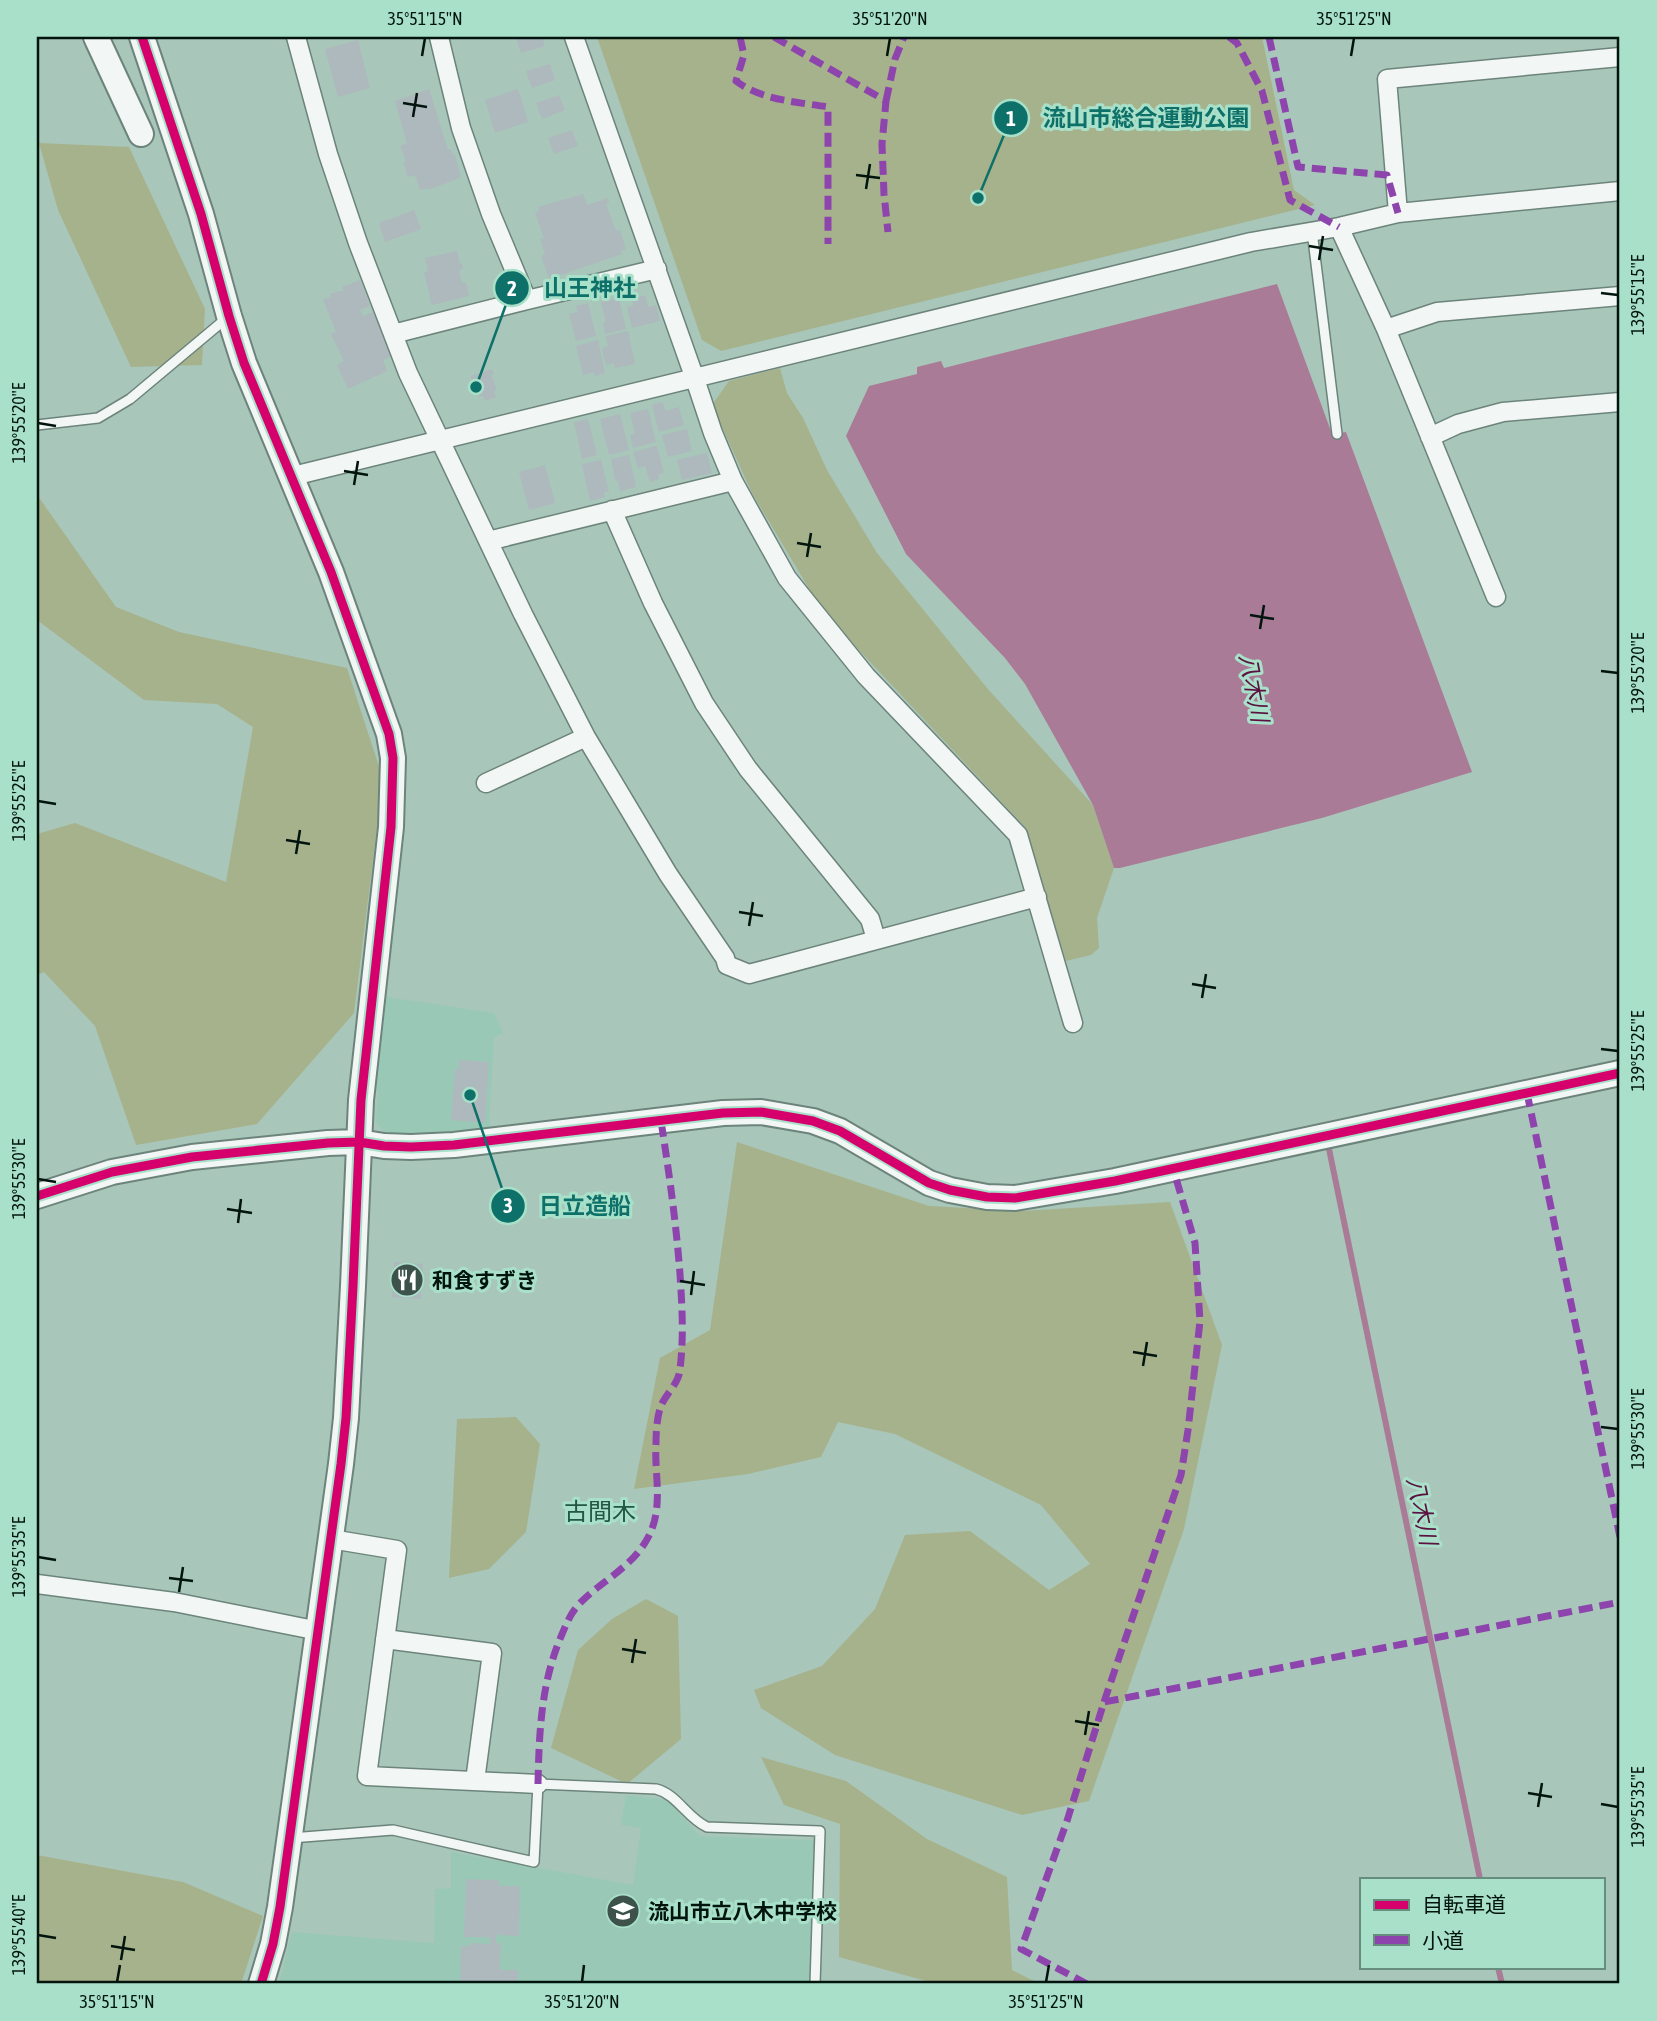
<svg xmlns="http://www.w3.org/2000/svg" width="1657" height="2021" font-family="'Asap Condensed','Noto Sans JP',sans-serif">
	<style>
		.built { fill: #99c9b6 }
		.green { fill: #a6b28b }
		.water { fill: #a97b96 }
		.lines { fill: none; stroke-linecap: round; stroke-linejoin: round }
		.stream { stroke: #a97b96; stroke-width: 6 }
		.building { fill: #adb9bc }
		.lane-casing { stroke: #6c847b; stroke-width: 12 }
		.street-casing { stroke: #6c847b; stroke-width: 21 }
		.secondary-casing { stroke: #6c847b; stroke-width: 28 }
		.lane { stroke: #f2f6f5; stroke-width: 9 }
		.street { stroke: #f2f6f5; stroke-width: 18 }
		.secondary { stroke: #f2f6f5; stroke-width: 24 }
		.quiet { stroke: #8e44ad; stroke-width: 7; stroke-dasharray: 14 7; stroke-linecap: butt }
		.cycleway-casing { stroke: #a9e0c9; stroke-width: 13 }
		.cycleway { stroke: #d6006c; stroke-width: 9 }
		.ticks { fill: none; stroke: #01140d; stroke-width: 2.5 }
		.labels { text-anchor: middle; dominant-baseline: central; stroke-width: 6; stroke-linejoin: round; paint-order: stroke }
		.poi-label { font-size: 21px; font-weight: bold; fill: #01140d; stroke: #a9e0c9; text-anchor: start }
		.water-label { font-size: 23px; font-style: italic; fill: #5c1240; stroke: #a9e0c9 }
		.quarter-label { font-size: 24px; fill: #215744; stroke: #a9e0c9 }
		.leader { fill: none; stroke: #0e7169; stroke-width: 2.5 }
		.callout-dot { fill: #0e7169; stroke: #a9e0c9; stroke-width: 2.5 }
		.mark-label { font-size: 21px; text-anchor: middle; font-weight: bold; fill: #fff }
		.callout-label { font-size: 23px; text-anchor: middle; font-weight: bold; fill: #0e7169; stroke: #a9e0c9; stroke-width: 6; stroke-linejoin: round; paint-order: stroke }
		.neatline { fill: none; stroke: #01140d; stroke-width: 2.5 }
		.ticks-label { font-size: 18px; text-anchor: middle; fill: #01140d }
	</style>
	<rect width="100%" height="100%" fill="#a9c6ba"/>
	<path class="built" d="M387,997L494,1013L503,1033L494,1038L489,1131L439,1135H386L376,1122L378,1094L376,1080Z
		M626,1795L667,1800L700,1836L814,1840L809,1984H279L292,1932L434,1943L435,1889L451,1888V1852L633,1885L641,1828L621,1825Z"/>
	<path class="green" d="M597,37H1262L1294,190L1315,205L721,351L702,340Z
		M39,143L129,147L205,309L202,365L131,367L58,210Z
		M780,368L787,393L803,418L827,470L877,553L987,688L1093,805L1114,868L1097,918L1099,948L1091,955L1066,961L1024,826L856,647L814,597L752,493L712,405L729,381Z
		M37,498L40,499L116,607L179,632L347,668L383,779L354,1013L257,1124L136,1145L95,1026L44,972L37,975V834L75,823L226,882L253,727L217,704L144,700L37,620Z
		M737,1142L929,1206L1023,1211L1170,1202L1222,1345L1184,1529L1089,1801L1022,1815L835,1755L761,1708L754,1690L822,1666L875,1609L905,1535L970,1531L1049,1590L1090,1564L1041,1505L895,1434L838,1422L821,1457L748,1474L634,1489L660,1358L710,1330Z
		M516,1417L540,1444L526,1532L489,1569L449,1578L457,1419Z
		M646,1599L678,1616L681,1739L627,1784L551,1748L578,1650L612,1619Z
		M761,1757L846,1781L927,1839L1007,1877L1012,1970L1040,1984H937L839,1957L840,1824L784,1805Z
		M37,1855L183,1882L263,1916L241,1984H37Z"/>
	<path class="water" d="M1277,284L1332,434L1346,432L1472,772L1322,818L1120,868H1114L1093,805L1025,684L1005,658L906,554L846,436L869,386L917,374V367L941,361L944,368Z"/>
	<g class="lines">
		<path class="stream" d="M1329,1149L1480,1879
			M1498,1967L1502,1984"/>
	</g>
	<path class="building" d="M516,37H542L545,46L521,53Z
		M358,40L370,88L338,97L325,49Z
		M550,64L555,80L532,88L526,71Z
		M429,89L448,150L451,149L453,155H455L461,177L429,190L428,188L420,190L415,175L408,177L403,162L406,161L400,146L407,143L395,101Z
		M518,89L528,122L495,133L485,100Z
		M559,95L565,110L542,119L536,103Z
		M572,130L578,146L554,154L548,138Z
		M583,194L587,205L608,198L609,203L606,204L616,231L620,230L626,249L621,251L622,254L552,278H549L541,256L545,255L540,239L544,238L535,213L539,211L538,207Z
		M414,210L421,229L385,242L379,223Z
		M457,251L460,264L462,263L463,269L459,270L462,283L466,282L469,296L432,305L424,272L428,271L425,258Z
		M360,280L370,306L360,310L363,316L373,312L392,356L383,360L387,371L348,389L337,365L344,361L331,334L336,332L323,299L331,297L330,294L344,290L342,287Z
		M645,295L648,307L656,305L660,321L632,328L627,307L633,306L632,299Z
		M619,298L626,329L605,334L603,323L606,322L601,302Z
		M588,303L596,336L576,341L569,314L577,312L576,306Z
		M628,331L635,364L615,368L614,363L606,365L602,348L608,346L606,336Z
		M598,340L605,373L595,376L594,372L583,375L576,346Z
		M492,369L494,374H491L497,390L494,391L496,397L485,401L483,396L479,397L476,391H474L471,376Z
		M663,402L665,411L679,407L684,425L659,432L652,405Z
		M648,409L656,442L633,448L630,435L635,434L630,413Z
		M620,414L629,450L609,455L600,419Z
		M588,419L597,455L582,459L574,422Z
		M687,429L692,451L668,457L662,435Z
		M655,446H657L664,473L658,474L659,479L650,482L645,466L638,468L633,452Z
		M707,453L712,473L682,480L677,460Z
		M629,455L636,487L620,491L618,481L616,482L611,459Z
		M601,460L609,492H604L605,497L590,501L582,464Z
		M545,465L555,503L529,510L519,472Z
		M459,1060L489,1062L485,1123L451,1120L455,1069H459Z
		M394,1262L423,1264L421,1299L392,1297Z
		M466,1879L499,1880V1886H520L519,1936L496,1935V1943H501L500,1970H518V1984H460L461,1946H470V1943L490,1944V1937H464Z"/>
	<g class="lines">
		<defs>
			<path id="lane" d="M1312,231L1337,434
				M37,425L98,418L130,399L228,317
				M291,1838L393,1830L534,1862L538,1784L656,1789C677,1794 687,1818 707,1827L820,1831L815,1984"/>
			<path id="street" d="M296,37L328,154L358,243L408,373L523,614L586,737L486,783
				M439,37L461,128L491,214L527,300L657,269
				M574,37L695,379L713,433L733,481L787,578L866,676L1018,835L1073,1023
				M1398,213L1387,79L1620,57
				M1339,227L1386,329L1496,597
				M1386,329L1437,312L1620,296
				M393,334L527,300
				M1430,437L1458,424L1503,412L1620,402
				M293,476L1251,242L1339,227L1398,213L1620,191
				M612,510L653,603L704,703L748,769L870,919L876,939
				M488,541L733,481
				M586,737L668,874L725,958L727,965L749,974L1037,897
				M331,1539L397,1550L367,1776L538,1784
				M37,1584L174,1602L319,1631
				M385,1639L492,1653L475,1781"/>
			<path id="secondary" d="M96,37L141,134
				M142,37L201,214L229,316L244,363L331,572L389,734L393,758L391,827L361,1100L353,1286L346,1418L341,1464L280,1907L273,1944L261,1984
				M37,1196L112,1172L192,1157L328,1143L359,1142L384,1146L411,1147L454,1145L723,1113L761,1112L813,1121L840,1131L929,1183L950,1190L987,1197L1015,1198L1115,1181L1620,1073"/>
		</defs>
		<use href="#lane" class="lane-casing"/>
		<use href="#street" class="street-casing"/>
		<use href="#secondary" class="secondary-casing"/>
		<use href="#lane" class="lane"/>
		<use href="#street" class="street"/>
		<use href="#secondary" class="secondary"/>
		<path class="quiet" d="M740,37L744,55L736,81C761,100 797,102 828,107V244
			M774,37L886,101L882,144L884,194L888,232
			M1229,37L1237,43L1262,91L1290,200L1339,227
			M1269,37L1298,167L1387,175L1398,213
			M886,101L895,59L904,37
			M1527,1093L1620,1537
			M1104,1702L1181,1475L1188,1430L1200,1321L1195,1243L1173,1168
			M538,1784C539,1734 541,1685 560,1639C566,1625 570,1613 581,1602C601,1582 631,1567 646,1541C665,1510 654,1476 656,1443C656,1432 657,1416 661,1406C666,1393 679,1384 680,1369C684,1337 682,1305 680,1274C676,1222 669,1172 661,1121
			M1087,1984L1021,1949L1067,1821L1104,1702L1620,1602"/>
		<defs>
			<path id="cycleway" d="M142,37L201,214L229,316L244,363L331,572L389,734L393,758L391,827L361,1100L353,1286L346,1418L341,1464L280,1907L273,1944L261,1984
				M37,1196L112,1172L192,1157L328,1143L359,1142L384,1146L411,1147L454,1145L723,1113L761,1112L813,1121L840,1131L929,1183L950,1190L987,1197L1015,1198L1115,1181L1620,1073"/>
		</defs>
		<use href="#cycleway" class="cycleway-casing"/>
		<use href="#cycleway" class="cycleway"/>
	</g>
	<path class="ticks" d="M422,56L425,38M887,56L890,38M1351,56L1354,38M403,103L427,107M413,117L417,93M856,175L880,178M866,189L870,164M1309,246L1333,250M1319,260L1323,236M1601,293L1618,295M38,423L56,426M344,471L368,475M354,485L358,461M797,543L821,547M807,557L811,533M1250,615L1274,619M1260,629L1264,605M1601,671L1618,673M38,801L56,804M286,840L310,844M296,854L300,830M739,912L763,916M749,926L753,902M1192,984L1216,988M1202,998L1206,974M1601,1049L1618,1051M38,1179L56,1182M227,1209L252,1213M238,1223L241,1199M680,1281L705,1285M691,1295L694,1271M1133,1352L1157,1356M1143,1366L1147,1342M1601,1427L1618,1429M38,1557L56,1560M169,1578L193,1581M179,1592L183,1567M622,1649L646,1653M632,1663L636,1639M1075,1721L1099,1725M1085,1735L1089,1711M1528,1793L1552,1797M1601,1804L1618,1807M1538,1807L1542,1783M38,1935L56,1938M111,1946L135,1950M121,1960L125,1936M117,1982L120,1965M582,1982L584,1965M1046,1982L1049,1965"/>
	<defs>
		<symbol id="restaurant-disc" viewBox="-11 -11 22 22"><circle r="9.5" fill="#3c524a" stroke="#a9e0c9"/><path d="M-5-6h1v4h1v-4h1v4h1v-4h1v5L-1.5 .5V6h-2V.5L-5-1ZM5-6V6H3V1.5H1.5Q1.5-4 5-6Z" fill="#fff"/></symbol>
		<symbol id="school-disc" viewBox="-11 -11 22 22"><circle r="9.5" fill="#3c524a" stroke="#a9e0c9"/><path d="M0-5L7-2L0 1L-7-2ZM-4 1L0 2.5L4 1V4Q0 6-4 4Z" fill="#fff"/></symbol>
	</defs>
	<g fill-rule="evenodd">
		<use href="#restaurant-disc" x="388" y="1261" width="38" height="38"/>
		<use href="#school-disc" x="604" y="1892" width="38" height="38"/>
	</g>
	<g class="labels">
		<g class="poi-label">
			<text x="432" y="1280">和食すずき</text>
			<text x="648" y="1911">流山市立八木中学校</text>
		</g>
		<g class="water-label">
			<text transform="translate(1254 688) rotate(79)">八木川</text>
			<text transform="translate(1422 1511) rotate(78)">八木川</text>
		</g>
		<g class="quarter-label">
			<text x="600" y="1511">古間木</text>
		</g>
	</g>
	<path class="leader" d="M978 198L1011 118M476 387L512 288M470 1095L508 1206"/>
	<g class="callout-dot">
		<circle cx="978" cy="198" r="7"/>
		<circle cx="476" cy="387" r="7"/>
		<circle cx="470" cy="1095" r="7"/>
		<circle cx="1011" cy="118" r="18"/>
		<circle cx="512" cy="288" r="18"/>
		<circle cx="508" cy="1206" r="18"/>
	</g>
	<g class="mark-label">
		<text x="1011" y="126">1</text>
		<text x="512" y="296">2</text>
		<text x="508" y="1213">3</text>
	</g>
	<g class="callout-label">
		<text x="1146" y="126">流山市総合運動公園</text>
		<text x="590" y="296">山王神社</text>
		<text x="585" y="1214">日立造船</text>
	</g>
	<rect width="1657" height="2021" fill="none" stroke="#a9e0c9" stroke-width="77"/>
	<rect x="1360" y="1878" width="245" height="91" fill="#a9e0c9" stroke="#668e7e" stroke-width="2"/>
	<rect x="1374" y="1900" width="35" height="10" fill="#d6006c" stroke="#668e7e" stroke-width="2"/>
	<text x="1422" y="1912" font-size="21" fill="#01140d">自転車道</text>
	<rect x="1374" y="1935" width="35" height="10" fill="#8e44ad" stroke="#668e7e" stroke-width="2"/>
	<text x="1422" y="1948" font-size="21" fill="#01140d">小道</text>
	<rect x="38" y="38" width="1580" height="1944" class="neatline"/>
	<g class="ticks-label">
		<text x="425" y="25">35°51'15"N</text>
		<text x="890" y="25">35°51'20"N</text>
		<text x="1354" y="25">35°51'25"N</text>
		<text transform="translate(1638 295) rotate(-90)" y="6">139°55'15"E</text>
		<text transform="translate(19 423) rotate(-90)" y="6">139°55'20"E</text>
		<text transform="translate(1638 673) rotate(-90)" y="6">139°55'20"E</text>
		<text transform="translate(19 801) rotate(-90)" y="6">139°55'25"E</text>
		<text transform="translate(1638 1051) rotate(-90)" y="6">139°55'25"E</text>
		<text transform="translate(19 1179) rotate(-90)" y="6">139°55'30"E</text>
		<text transform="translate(1638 1429) rotate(-90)" y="6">139°55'30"E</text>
		<text transform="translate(19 1557) rotate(-90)" y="6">139°55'35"E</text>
		<text transform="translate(1638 1807) rotate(-90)" y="6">139°55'35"E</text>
		<text transform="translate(19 1935) rotate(-90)" y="6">139°55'40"E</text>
		<text x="117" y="2008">35°51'15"N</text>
		<text x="582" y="2008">35°51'20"N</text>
		<text x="1046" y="2008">35°51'25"N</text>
	</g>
</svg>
